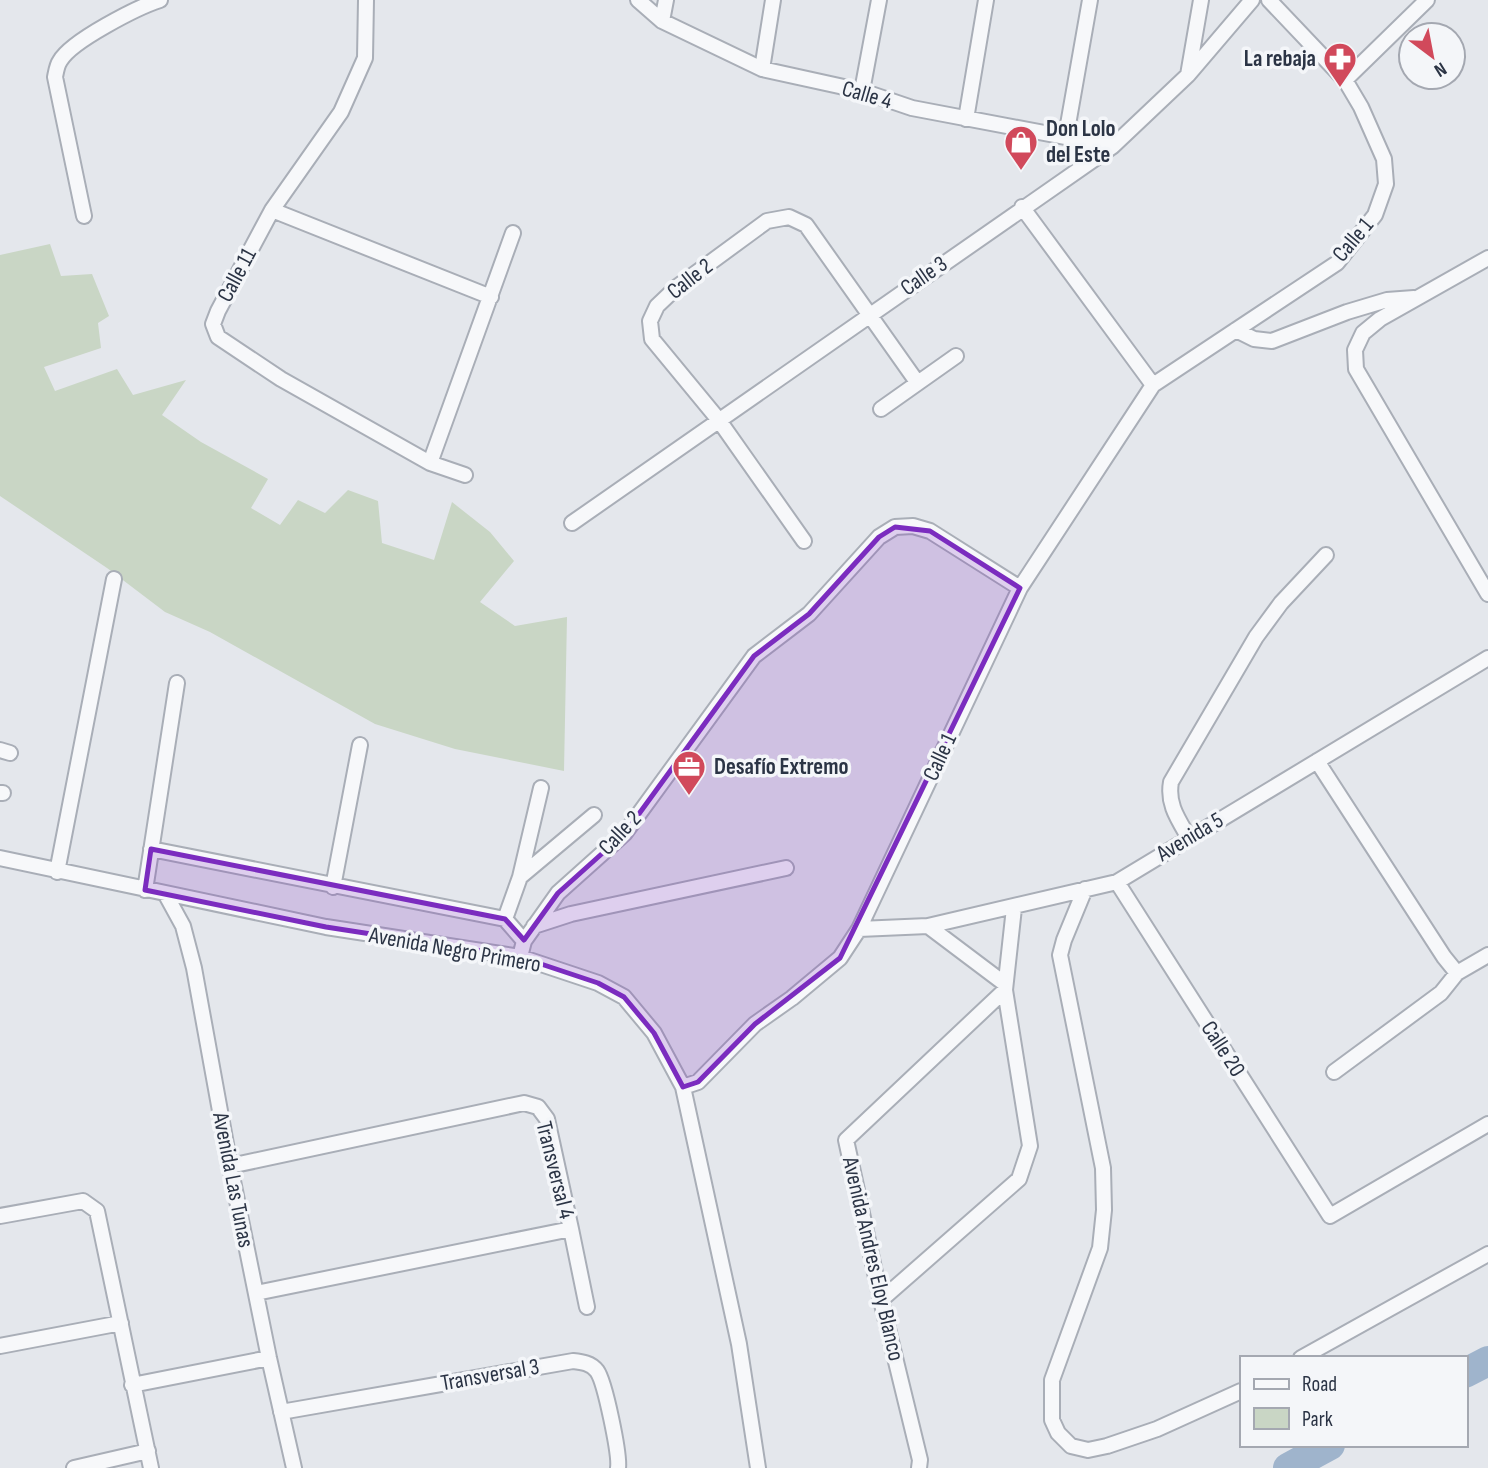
<svg xmlns="http://www.w3.org/2000/svg" width="1488" height="1468" font-family="'Sofia Sans Condensed',sans-serif">
	<style>
		.green { fill: #c9d6c5 }
		.lines { fill: none; stroke-linecap: round; stroke-linejoin: round }
		.river { stroke: #9fb4cc; stroke-width: 30 }
		.minor-casing { stroke: #a9aeb7; stroke-width: 18 }
		.minor { stroke: #f7f8fa; stroke-width: 14 }
		.marked { fill: #7b2cbf; fill-opacity: 0.2; stroke: #7b2cbf; stroke-width: 5; stroke-linejoin: round }
		.labels { text-anchor: middle; dominant-baseline: central; stroke-width: 7; stroke-linejoin: round; paint-order: stroke }
		.poi-label { font-size: 23px; font-weight: bold; fill: #2b3445; stroke: #f4f6f9; text-anchor: start }
		.street-label { font-size: 23px; fill: #2b3445; stroke: #f4f6f9 }
	</style>
	<rect width="100%" height="100%" fill="#e4e7ec"/>
	<path class="green" d="M50,244L61,276L92,274L109,316L98,323L101,348L44,367L55,391L117,369L133,395L186,380L162,415L201,442L268,479L251,508L280,525L298,500L325,513L348,490L378,501L382,543L434,560L452,502L490,532L514,561L480,602L515,626L567,617L564,771L455,749L375,724L210,632L165,612L107,568L0,496V255Z"/>
	<g class="lines">
		<path class="river" d="M1465,1373L1488,1361
			M1288,1468L1330,1445"/>
		<defs>
			<path id="minor" d="M366,0L365,58L341,112L272,210L218,311L213,324L218,337L281,379L430,463L465,475
				M638,0L662,21L762,69L862,91L912,108L1113,146
				M662,21L666,0
				M762,69L773,0
				M1188,75L1201,0
				M1345,80L1427,0
				M862,91L879,0
				M966,119L986,0
				M1066,136L1090,0
				M1022,207L1153,385
				M272,210L491,297
				M84,216L55,77C56,72 57,65 60,61C71,41 138,7 160,0
				M1488,258L1380,319L1363,333L1355,350L1356,369L1488,594
				M1236,330L1254,339L1272,341L1347,312L1387,300L1414,298
				M881,409L956,356
				M430,463L513,233
				M572,523L1113,146L1188,75L1252,0
				M804,541L718,419L652,339L650,321L657,306L677,287L767,221L789,217L806,225L917,382
				M0,750L10,753
				M1317,761L1444,957L1457,973L1488,955
				M0,793H3
				M1189,838C1178,819 1167,804 1171,782L1256,637L1281,603L1326,555
				M151,849L505,919
				M0,858L326,927L520,957L598,983L624,997L654,1033L683,1087L739,1344L758,1468
				M57,872L114,579
				M520,877L594,815
				M1117,882L1330,1216L1488,1124
				M333,887L360,745
				M1085,889L1064,940L1060,955L1103,1168L1104,1210L1100,1248L1052,1380V1420L1058,1433L1071,1446L1088,1450L1107,1446L1157,1429L1241,1391
				M145,890L177,683
				M166,895L183,926L194,968L230,1166L269,1358L294,1468
				M534,926L571,914L786,868
				M928,926L1005,984
				M859,929L928,926L1117,882L1488,658
				M524,941L505,919L520,877L541,788
				M520,957L524,941L558,893L625,833L754,656L809,614L879,537L895,527L913,526L930,531L1020,588
				M1334,1072L1441,993L1457,973
				M683,1087L698,1082L755,1024L792,998L840,958L859,929L1020,588L1153,385L1337,263L1375,215L1386,184L1384,159L1361,107L1345,80L1269,0
				M230,1166L524,1103L538,1107L547,1119L571,1229L256,1293
				M0,1216L83,1201L97,1211L151,1468
				M571,1229L587,1307
				M881,1300L1019,1179L1030,1146L1005,990L1014,908
				M0,1346L121,1323
				M1301,1358L1488,1254
				M132,1385L269,1358
				M281,1412L573,1361C582,1362 591,1363 597,1371C605,1382 620,1455 618,1468
				M74,1468L148,1451
				M919,1468L920,1460L881,1300L846,1140L1005,990"/>
		</defs>
		<use href="#minor" class="minor-casing"/>
		<use href="#minor" class="minor"/>
	</g>
	<path class="marked" d="M895,527L930,531L1020,588L840,958L755,1024L698,1082L683,1087L654,1033L624,997L598,983L520,957L326,927L145,890L151,849L505,919L524,940L558,893L625,833L754,656L809,614L879,537Z"/>
	<defs>
		<symbol id="pharmacy-pin" viewBox="-11 -11 22 30"><path d="M0 17L-7.5 6A9.5 9.5 0 1 1 7.5 6Z" fill="#d1495b" stroke="#f4f6f9"/><path d="M-2-6h4v4h4v4h-4v4h-4v-4h-4v-4h4Z" fill="#fff"/></symbol>
		<symbol id="shop-pin" viewBox="-11 -11 22 30"><path d="M0 17L-7.5 6A9.5 9.5 0 1 1 7.5 6Z" fill="#d1495b" stroke="#f4f6f9"/><path d="M-5-2.5h2.3a2.7 3.5 0 0 1 5.4 0H5L5.5 6h-11ZM-1.5-2.5h3a1.5 2.3 0 0 0-3 0Z" fill="#fff"/></symbol>
		<symbol id="office-pin" viewBox="-11 -11 22 30"><path d="M0 17L-7.5 6A9.5 9.5 0 1 1 7.5 6Z" fill="#d1495b" stroke="#f4f6f9"/><path d="M-6-3h4V-5.5h4V-3h4V5H-6ZM-1-4.5V-3h2v-1.5ZM-6 0V1H6V0Z" fill="#fff"/></symbol>
	</defs>
	<g fill-rule="evenodd">
		<use href="#pharmacy-pin" x="1321" y="40" width="38" height="52"/>
		<use href="#shop-pin" x="1002" y="123" width="38" height="52"/>
		<use href="#office-pin" x="670" y="748" width="38" height="52"/>
	</g>
	<g class="labels">
		<g class="poi-label">
			<text x="1316" y="59" text-anchor="end">La rebaja</text>
			<text x="1046" y="129">Don Lolo<tspan x="1046" dy="26">del Este</tspan></text>
			<text x="714" y="767">Desafío Extremo</text>
		</g>
		<g class="street-label">
			<text transform="translate(867 95) rotate(16)">Calle 4</text>
			<text transform="translate(1353 240) rotate(-50)">Calle 1</text>
			<text transform="translate(237 275) rotate(-62)">Calle 11</text>
			<text transform="translate(924 276) rotate(-35)">Calle 3</text>
			<text transform="translate(690 279) rotate(-38)">Calle 2</text>
			<text transform="translate(940 757) rotate(-65)">Calle 1</text>
			<text transform="translate(620 833) rotate(-47)">Calle 2</text>
			<text transform="translate(1190 837) rotate(-31)">Avenida 5</text>
			<text transform="translate(455 950) rotate(10)">Avenida Negro Primero</text>
			<text transform="translate(1223 1049) rotate(57)">Calle 20</text>
			<text transform="translate(555 1170) rotate(76)">Transversal 4</text>
			<text transform="translate(233 1180) rotate(79)">Avenida Las Tunas</text>
			<text transform="translate(873 1259) rotate(77)">Avenida Andres Eloy Blanco</text>
			<text transform="translate(490 1375) rotate(-10)">Transversal 3</text>
		</g>
	</g>
	<rect x="1240" y="1356" width="228" height="91" fill="#f4f6f9" stroke="#a4a8b1" stroke-width="2"/>
	<rect x="1254" y="1379" width="35" height="10" fill="#f7f8fa" stroke="#a4a8b1" stroke-width="2"/>
	<text x="1302" y="1391" font-size="21" fill="#2b3445">Road</text>
	<rect x="1254" y="1408" width="35" height="21" fill="#c9d6c5" stroke="#a4a8b1" stroke-width="2"/>
	<text x="1302" y="1426" font-size="21" fill="#2b3445">Park</text>
	<g transform="translate(1432 56) rotate(148)"><circle r="33" fill="#f4f6f9" stroke="#a4a8b1" stroke-width="2"/>
	<path d="M0-5L12 26L0 18L-12 26Z" fill="#d1495b"/>
	<text y="-10" font-size="19" font-weight="bold" text-anchor="middle" fill="#2b3445">N</text>
	</g>
</svg>
